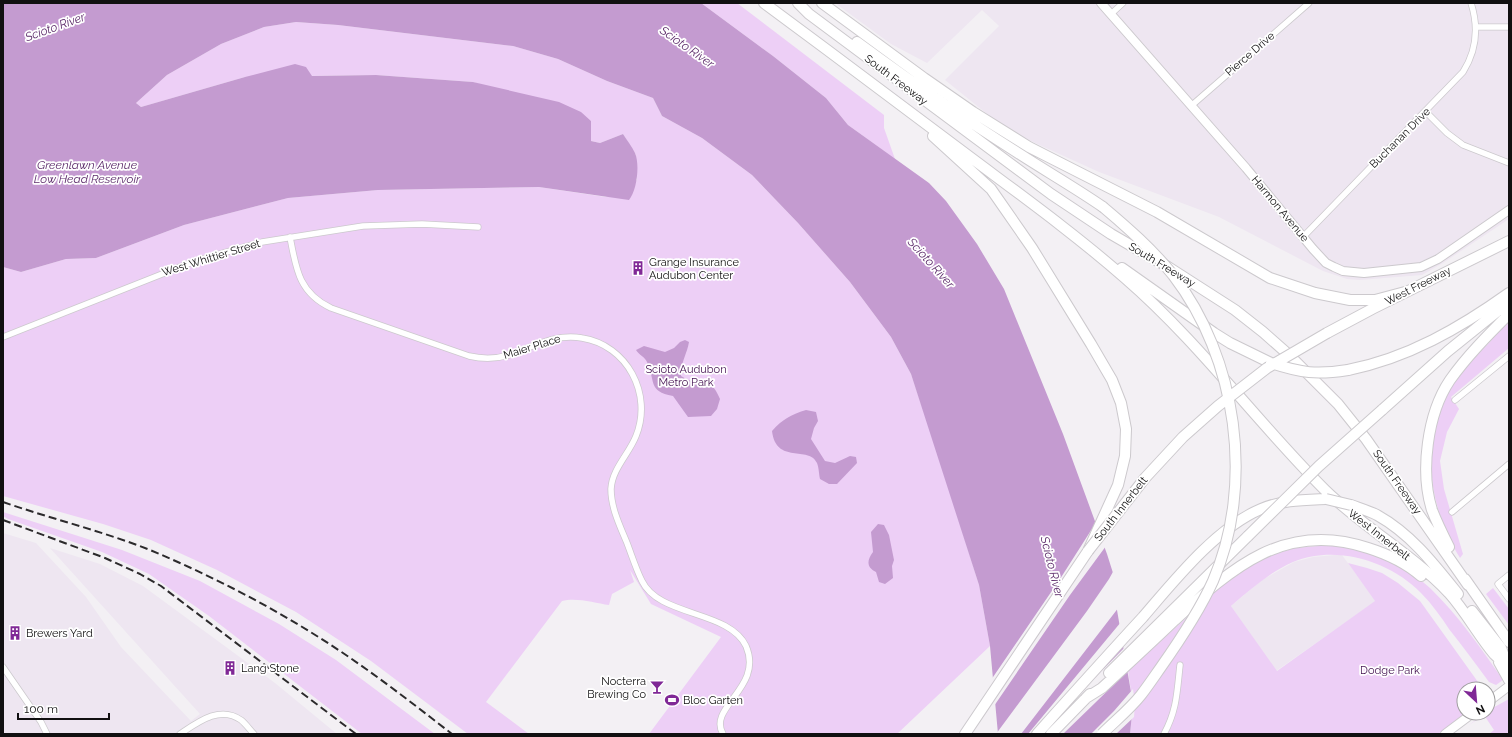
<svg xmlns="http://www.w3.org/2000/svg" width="1512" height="737" font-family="Raleway,sans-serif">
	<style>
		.built { fill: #eee6f1 }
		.green { fill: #edcff6 }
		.water { fill: #c49bd0 }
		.pier { fill: #f3f0f4 }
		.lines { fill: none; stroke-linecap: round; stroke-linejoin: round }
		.street-casing { stroke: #ccc9cd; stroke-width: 7 }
		.secondary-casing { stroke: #ccc9cd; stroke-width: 10 }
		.highway-casing { stroke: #ccc9cd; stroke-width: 12 }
		.street { stroke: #fff; stroke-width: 5.5 }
		.secondary { stroke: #fff; stroke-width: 8 }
		.highway { stroke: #fff; stroke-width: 10 }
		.rail { stroke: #2c2a2c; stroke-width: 2; stroke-dasharray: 8 4; stroke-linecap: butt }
		.highway-bridge-casing { stroke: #ccc9cd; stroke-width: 12; stroke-linecap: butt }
		.highway-bridge { stroke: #fff; stroke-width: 10 }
		.labels { text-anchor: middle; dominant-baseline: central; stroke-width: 3.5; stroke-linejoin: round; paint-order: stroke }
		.street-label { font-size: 11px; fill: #111011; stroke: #fff }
		.poi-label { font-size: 11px; fill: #111011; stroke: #fff; text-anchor: start }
		.park-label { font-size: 11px; fill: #441251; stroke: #fff }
		.water-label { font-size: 12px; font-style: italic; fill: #5d2c6b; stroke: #fff }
	</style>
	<rect width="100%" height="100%" fill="#f3f0f4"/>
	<path class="built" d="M835,3H1104L1115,5L1117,3H1509V219L1443,263L1422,275L1360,280L1347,279L1323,271L1219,217L1099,172L1033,142L1002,126L945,80L999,26L982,10L927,63L891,44Z
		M3,533L36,543L86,597L121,647L191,721L200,714L50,548L100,564L143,586L275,683L337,734H3Z
		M1335,555H1342L1376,601L1276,671L1231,606L1262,580L1294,562L1313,557Z"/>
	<path class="green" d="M701,3H737L884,115V128L895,159L848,125L826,98L773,56Z
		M296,22L338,25L513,46L558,59L607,81L653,98L662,116L702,138L752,175L798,223L850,282L891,337L911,374L938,454L979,585L990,646L897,734H649L721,637L651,604L630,570L634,582L612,594L609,605C595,603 576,597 562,601L486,702L529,734H468L371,661L296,612L217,570L151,540L103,524L3,496V267L21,272L66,259L96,258L184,225L288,198L378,190L539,187L606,197L637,180L636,155L623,134L600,143L591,141V121L473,82L376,75L245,77L141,107L136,103L167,75L221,44L264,27Z
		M1509,322V348L1451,397L1459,409L1447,432L1440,461L1444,489L1463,554L1460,558C1426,503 1419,436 1456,380C1464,367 1476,355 1488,344C1495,336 1501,329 1509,322Z
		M3,512L122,550L200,581L279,624L336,660L435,734H362L209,616L149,574L102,552L8,519L3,516Z
		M1330,545C1366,550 1403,563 1430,588C1458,615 1481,648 1503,680L1496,685L1489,682C1476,664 1463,647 1449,629C1441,617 1432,604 1421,593C1390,561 1336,544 1293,562C1270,572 1251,589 1231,606L1277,671L1375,601L1348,563L1367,568L1382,573L1398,583L1420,601L1483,689H1464V713H1466L1438,734H1130L1133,704L1128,671L1219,588L1251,564L1272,555L1295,548Z
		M1493,588L1509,609V625L1486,594Z
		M1509,699V734H1489L1494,730L1484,715L1469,725L1485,713H1488L1489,710Z"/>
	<path class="water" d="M3,3H701L773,56L826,98L848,125L929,183L946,201L977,244L1004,289L1063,434L1107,554L1113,573L1117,610L1133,704L1130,734H998L990,646L979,585L911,374L891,337L850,282L798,223L752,175L702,138L662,116L653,98L607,81L558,59L513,46L338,25L296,22L264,27L221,44L167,75L136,103L141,107L245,77L295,64L306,67L312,76L376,75L473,82L559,102L581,112L591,121V141L600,143L623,134C627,140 632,147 635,153C640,164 637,191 629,200L539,187L378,190L288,198L184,225L96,258L66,259L21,272L3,267Z
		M685,340L689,342C687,354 680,364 681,376C700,389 709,372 720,399L717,409L711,416L688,417L673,396C647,391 656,381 647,362C645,357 639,355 636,350L644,346L665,352L674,348L680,342Z
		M806,410L816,412L818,421L814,428L811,439L825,461L835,463L850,456L856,457L857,463L837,484H829L820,479C819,475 819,468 817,463C809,445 776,465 772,431C783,419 790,415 806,410Z
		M878,524L884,525L889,535L894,560L892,566L893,578L885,584L879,582L876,572C866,567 867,560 873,552L871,532Z"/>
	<path class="pier" d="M1097,521L1106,546L1070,595L994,706L991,680L1060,579Z
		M1114,570L1119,607L1021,734H996L1087,611L1109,579Z
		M1121,622L1125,643L1079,694L1125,647L1129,670L1063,734H1028Z
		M1133,689L1135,704L1134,717L1116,734H1091L1114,711Z"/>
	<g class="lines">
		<defs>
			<path id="street" d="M1111,14L1123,3
				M1476,27H1509
				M1191,106L1309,3
				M1426,112L1447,133L1463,145L1509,163
				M290,237C296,269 299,293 331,308L469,356C482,359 496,359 509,355C533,347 555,333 582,338C627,345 653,394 636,436C629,454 612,469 611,489C611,508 620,526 627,543C632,556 636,569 642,581C659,617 729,610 746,646C764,688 707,707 723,734
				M1303,237L1463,72C1477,50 1479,28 1471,3
				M3,337L195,261L262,242L363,226L422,224L478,227
				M1455,400L1509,356
				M1452,512L1509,464
				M1509,575L1498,584L1509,599
				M3,667L41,722L47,734
				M180,734C198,722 220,705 241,720C246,724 250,730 254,734
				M1164,734C1177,710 1177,692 1180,665"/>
			<path id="secondary" d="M1101,3L1246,168L1313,249L1326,263L1334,267L1343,271L1364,273L1421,267L1438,259L1509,210
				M1488,702L1509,686
				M1445,734L1473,713"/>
			<path id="highway" d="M764,3C833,54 902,106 970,157C1022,196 1076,235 1125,278C1199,342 1256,421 1325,490C1364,528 1412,554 1449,593C1466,612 1478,635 1494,654C1499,659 1504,663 1509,668
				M798,3L809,14L1051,194L1111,234L1168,267L1235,310L1263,332L1289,355L1338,404L1366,439L1468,585
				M822,3L924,78L973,112L1029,147L1157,212L1270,278L1315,293L1350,300H1375L1405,292
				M857,42C909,80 961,117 1015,151C1044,170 1074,187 1103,207
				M933,136L991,189L1032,248L1091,344L1112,380L1121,403L1126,429L1125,456L1118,485L1088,551L965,734
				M1122,268L1214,333L1230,343L1271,363
				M1327,333L1372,309L1509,241
				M1348,370C1408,358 1460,328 1509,293
				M1382,410L1448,351L1509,302
				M1351,505C1359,508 1369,511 1377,515C1411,534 1434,564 1458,594
				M1449,547C1443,535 1437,523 1432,510C1420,472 1427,414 1450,380C1467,356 1488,335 1509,314
				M1465,579L1509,642
				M1472,611L1501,648L1507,664
				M1499,662L1509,680
				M1109,673L1248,536
				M1086,698L1102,688C1126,666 1151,643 1175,620C1232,568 1285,520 1368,548C1387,554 1405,562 1421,576
				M1037,734C1072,695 1107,656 1143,617C1174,581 1216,528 1261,509C1282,500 1303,500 1326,499
				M1051,734L1090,694"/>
		</defs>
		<use href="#street" class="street-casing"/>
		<use href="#secondary" class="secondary-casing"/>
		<use href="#highway" class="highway-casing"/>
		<use href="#street" class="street"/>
		<use href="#secondary" class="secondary"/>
		<use href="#highway" class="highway"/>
		<path class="rail" d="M3,502C52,519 102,531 150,550C217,578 282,612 343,653C380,678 416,706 452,734
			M3,520L105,558L140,574L161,586L356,734"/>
		<defs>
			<path id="highway-bridge" d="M1271,363C1302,373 1316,375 1348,370
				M1326,499L1351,505
				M1248,536L1319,466L1382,410
				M1088,551L1145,478L1183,437L1218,406L1267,368L1327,333
				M1102,734C1115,721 1130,709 1141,695C1148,686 1154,677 1161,667C1180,640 1199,612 1213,581C1255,484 1237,358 1173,275C1152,249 1128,228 1103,207"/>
		</defs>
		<use href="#highway-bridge" class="highway-bridge-casing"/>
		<use href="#highway-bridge" class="highway-bridge"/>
	</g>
	<defs>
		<symbol id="building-bare" viewBox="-9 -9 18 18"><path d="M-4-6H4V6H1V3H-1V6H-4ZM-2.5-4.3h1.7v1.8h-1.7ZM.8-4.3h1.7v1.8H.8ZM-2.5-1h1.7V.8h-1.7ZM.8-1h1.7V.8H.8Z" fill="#802896" stroke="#fff" stroke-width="2.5" paint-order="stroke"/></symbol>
		<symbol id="bar-bare" viewBox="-9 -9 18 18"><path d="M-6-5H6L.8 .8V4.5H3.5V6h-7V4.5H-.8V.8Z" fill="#802896" stroke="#fff" stroke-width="2.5" paint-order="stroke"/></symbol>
		<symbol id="stadium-bare" viewBox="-9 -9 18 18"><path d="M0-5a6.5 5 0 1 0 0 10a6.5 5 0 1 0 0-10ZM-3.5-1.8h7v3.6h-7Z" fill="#802896" stroke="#fff" stroke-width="2.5" paint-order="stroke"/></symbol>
	</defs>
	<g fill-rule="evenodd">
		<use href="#building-bare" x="628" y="258" width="20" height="20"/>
		<use href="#building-bare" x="5" y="623" width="20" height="20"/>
		<use href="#building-bare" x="220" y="658" width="20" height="20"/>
		<use href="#bar-bare" x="647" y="677" width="20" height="20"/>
		<use href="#stadium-bare" x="662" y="690" width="20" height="20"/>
	</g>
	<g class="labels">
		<g class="street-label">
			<text transform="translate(1250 54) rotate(-41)">Pierce Drive</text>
			<text transform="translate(896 80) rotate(37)">South Freeway</text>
			<text transform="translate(1400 138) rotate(-45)">Buchanan Drive</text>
			<text transform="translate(1280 209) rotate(50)">Harmon Avenue</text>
			<text transform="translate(211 258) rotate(-17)">West Whittier Street</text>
			<text transform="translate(1162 265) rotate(31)">South Freeway</text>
			<text transform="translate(1418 286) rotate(-27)">West Freeway</text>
			<text transform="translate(532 347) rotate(-17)">Maier Place</text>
			<text transform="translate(1397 482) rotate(55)">South Freeway</text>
			<text transform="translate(1121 509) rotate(-52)">South Innerbelt</text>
			<text transform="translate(1379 535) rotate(38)">West Innerbelt</text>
		</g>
		<g class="poi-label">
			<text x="649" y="262">Grange Insurance<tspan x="649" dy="13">Audubon Center</tspan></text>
			<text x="26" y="633">Brewers Yard</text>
			<text x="241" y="668">Lang Stone</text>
			<text x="646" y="681" text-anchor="end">Nocterra<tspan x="646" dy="13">Brewing Co</tspan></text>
			<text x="683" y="700">Bloc Garten</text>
		</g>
		<g class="park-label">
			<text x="686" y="369">Scioto Audubon<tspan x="686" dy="13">Metro Park</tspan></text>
			<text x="1390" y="670">Dodge Park</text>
		</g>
		<g class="water-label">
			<text transform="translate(55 27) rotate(-20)">Scioto River</text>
			<text transform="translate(687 47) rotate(35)">Scioto River</text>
			<text x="87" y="165">Greenlawn Avenue<tspan x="87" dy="14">Low Head Reservoir</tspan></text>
			<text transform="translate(931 263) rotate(48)">Scioto River</text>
			<text transform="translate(1052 567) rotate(76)">Scioto River</text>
		</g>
	</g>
	<rect width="1512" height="737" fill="none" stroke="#111011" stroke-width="8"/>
	<g transform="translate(1476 701) rotate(154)"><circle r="19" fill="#ffffff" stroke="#a09fa0"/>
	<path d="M0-3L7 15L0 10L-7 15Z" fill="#802896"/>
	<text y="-6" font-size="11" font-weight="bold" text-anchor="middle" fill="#111011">N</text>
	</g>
	<path d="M18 713v6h91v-6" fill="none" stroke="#111011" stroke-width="2"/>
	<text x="24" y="713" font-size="12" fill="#111011" stroke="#ffffff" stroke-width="3" paint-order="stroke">100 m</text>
</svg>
